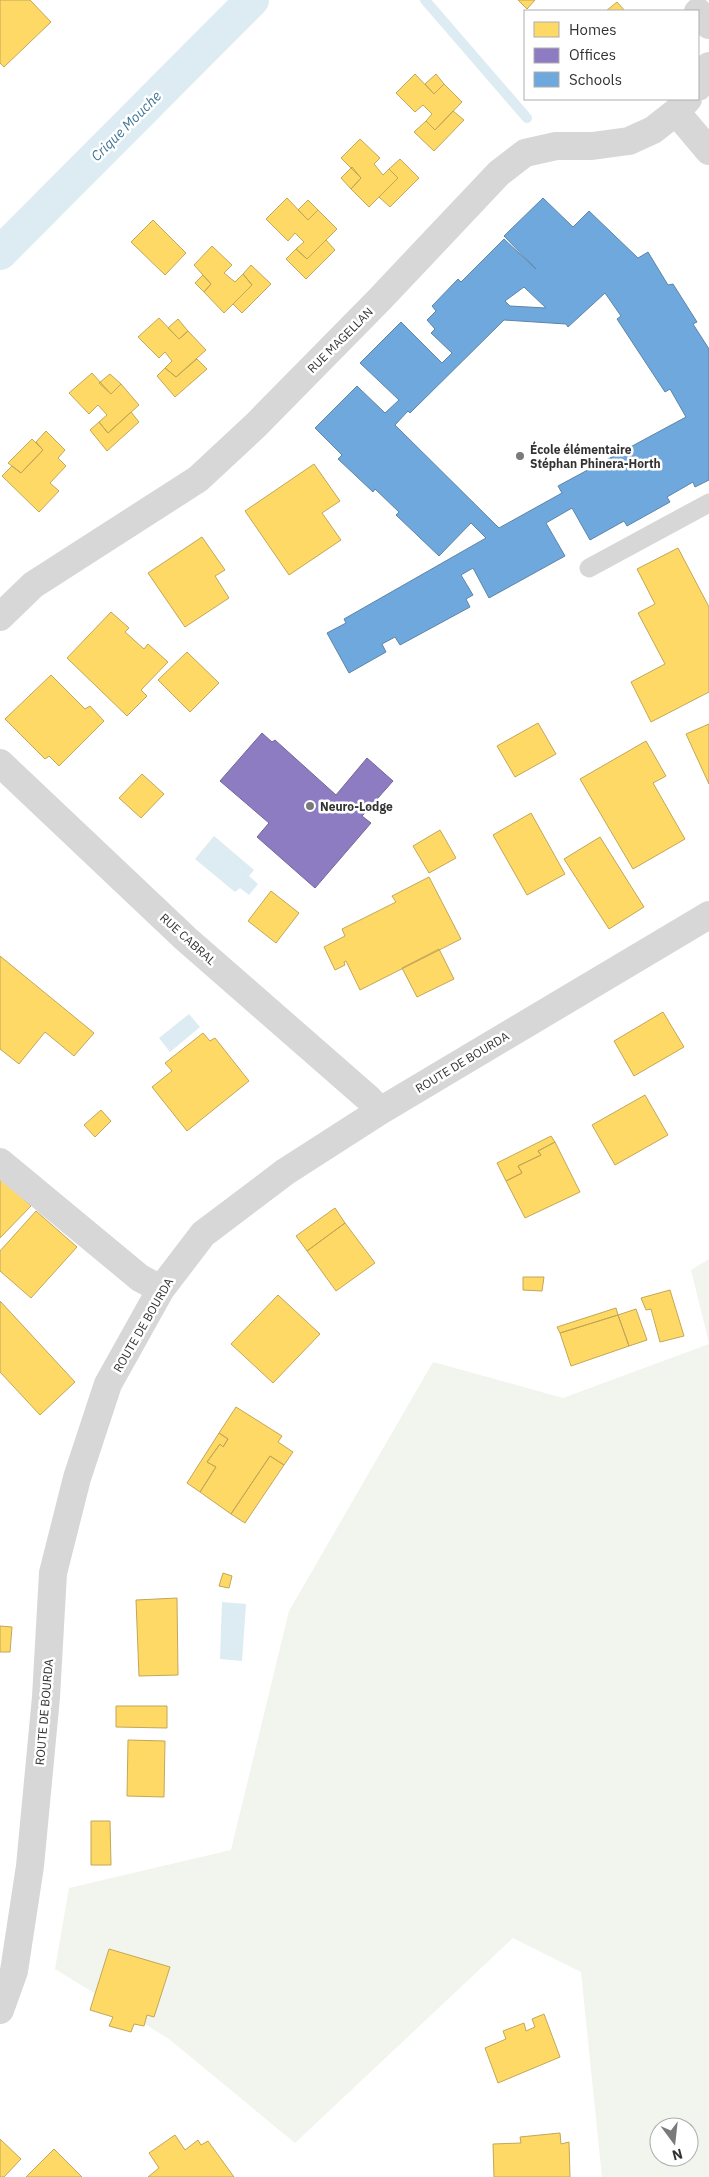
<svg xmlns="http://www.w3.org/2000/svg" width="709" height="2177" font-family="'IBM Plex Sans',sans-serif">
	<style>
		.green { fill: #f1f5ed; fill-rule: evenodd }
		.water { fill: #ddebf3 }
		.homes { fill: #ffd966; stroke: #c2a757 }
		.offices { fill: #8e7cc3; stroke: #736698 }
		.schools { fill: #6fa8dc; stroke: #5d85a9; fill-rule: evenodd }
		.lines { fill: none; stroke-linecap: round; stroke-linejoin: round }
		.stream { stroke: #ddebf3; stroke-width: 10 }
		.canal { stroke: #ddebf3; stroke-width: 34 }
		.service { stroke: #d7d7d7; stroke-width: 19 }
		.minor { stroke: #d7d7d7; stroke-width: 28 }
		.poi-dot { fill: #7a7a7a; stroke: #fff; stroke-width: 2 }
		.labels { text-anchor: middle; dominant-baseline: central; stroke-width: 5; stroke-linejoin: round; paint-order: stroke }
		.street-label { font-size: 12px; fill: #333; stroke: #fff }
		.poi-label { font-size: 12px; font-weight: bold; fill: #333; stroke: #fff; text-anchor: start }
		.water-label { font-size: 14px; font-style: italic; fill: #3f7597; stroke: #fff }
	</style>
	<rect width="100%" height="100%" fill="#fff"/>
	<path class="green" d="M709,1259V1343L691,1270Z
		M709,1344V2177H602L581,1972L513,1938L295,2143L169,2039L55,1969L69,1888L231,1850L289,1611L433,1362L563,1398ZM659,2127H689V2157H659Z"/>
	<path class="water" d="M214,836L254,870L249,876L258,884L249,895L240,888L235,892L195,859Z
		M189,1014L200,1027L170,1052L159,1038Z
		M222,1602L246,1604L242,1661L220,1659Z"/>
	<path class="homes" d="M0,0H30L51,22L4,67L0,63Z
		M518,0H535L527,9Z
		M617,2L625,11H606Z
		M415,74L434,94L444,84L462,102L435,130L426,121L432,114L423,105L415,112L396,93Z
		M436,74L444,84L434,94L425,84Z
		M453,111L464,120L434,151L414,132L426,121L435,130Z
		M360,139L380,158L374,164L383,175L389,169L398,178L369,207L351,189L361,178L341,158Z
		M400,159L419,178L390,207L379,197L398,178L389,169Z
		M352,167L361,178L351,189L341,178Z
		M287,198L308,220L318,210L337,229L307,259L296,249L304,242L295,233L288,241L266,219Z
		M308,200L318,210L308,220L298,210Z
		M153,220L186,253L165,275L131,242Z
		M326,240L335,250L306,279L286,259L296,249L307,259Z
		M212,246L232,265L224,273L235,282L243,274L252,285L224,313L204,292L211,284L194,265Z
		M251,265L271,284L242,313L233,304L252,285L243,274Z
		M203,275L211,284L204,292L195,283Z
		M159,318L179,339L188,331L206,350L176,377L165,368L172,361L165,352L159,358L138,337Z
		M178,319L188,331L179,339L168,328Z
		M197,359L207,369L175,397L157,376L165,368L176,377Z
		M92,373L111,394L121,384L139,405L108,433L99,422L107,415L98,405L89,414L69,393Z
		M110,374L121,384L111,394L99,383Z
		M131,412L139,422L107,451L90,430L99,422L108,433Z
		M46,431L65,450L58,458L66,466L50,483L59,491L39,512L2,476L12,466L21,473L43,450L36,442Z
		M32,439L43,450L21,473L8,463Z
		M314,464L340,501L322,513L341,540L289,575L245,511Z
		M202,537L225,570L215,576L229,598L185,627L148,573Z
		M678,548L709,607V692L651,722L631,682L665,664L638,613L655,604L637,569Z
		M111,612L129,628L125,632L144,649L148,644L168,662L141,690L147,696L127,716L67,658Z
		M187,652L219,683L190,712L158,680Z
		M51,675L85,709L90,706L104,721L59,766L49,756L45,759L5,719Z
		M538,723L556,754L515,777L497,746Z
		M709,724V784L686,734Z
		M646,741L666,776L653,783L685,839L633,869L580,779Z
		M142,774L164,794L141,818L119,798Z
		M531,813L565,874L527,895L493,835Z
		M440,830L456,858L429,873L413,846Z
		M600,837L644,907L609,929L564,859Z
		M429,877L461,939L360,990L346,961L344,962L345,965L335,970L324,947L345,936L342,929L396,902L392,896Z
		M271,891L299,913L276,943L248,921Z
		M439,949L454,979L417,997L402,968Z
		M0,956L94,1033L74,1056L45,1032L19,1064L0,1049Z
		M663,1012L684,1047L634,1076L614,1041Z
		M203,1033L210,1041L215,1038L249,1081L187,1131L152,1087L172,1071L165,1063Z
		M645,1095L668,1135L615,1165L592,1125Z
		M101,1110L111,1121L95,1137L84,1125Z
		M551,1136L555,1142L538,1151L541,1155L518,1166L522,1173L506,1181L497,1163Z
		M555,1142L580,1192L525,1218L506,1181L522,1173L518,1166L541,1155L538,1151Z
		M0,1177L31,1206L0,1238Z
		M335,1208L345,1223L307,1251L296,1236Z
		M36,1211L77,1247L31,1298L0,1271V1251Z
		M345,1223L375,1263L336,1291L307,1251Z
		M523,1277H544L542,1291L523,1290Z
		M670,1290L684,1336L660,1342L651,1309L646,1310L641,1298Z
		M278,1295L320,1334L273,1383L231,1344Z
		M0,1301L75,1382L40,1415L0,1372Z
		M616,1308L618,1315L560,1333L557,1327Z
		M636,1309L647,1340L629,1346L618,1315Z
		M618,1315L629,1346L571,1366L560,1333Z
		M236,1407L282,1436L278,1442L293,1452L284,1465L270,1456L231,1514L200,1492L216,1467L207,1462L220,1444L223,1447L228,1439L219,1433Z
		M219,1433L228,1439L223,1447L220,1444L207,1462L216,1467L200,1492L187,1483Z
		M270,1456L284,1465L245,1523L231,1514Z
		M223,1573L232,1576L229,1588L219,1586Z
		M177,1598L178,1675L139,1676L136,1600Z
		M0,1626L12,1627L10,1652H0Z
		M116,1706H167V1728L116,1727Z
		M128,1740L165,1741L164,1797L127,1796Z
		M91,1821H110L111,1865H91Z
		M109,1949L170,1967L154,2017L147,2015L144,2026L134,2024L131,2032L109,2026L113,2017L90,2010Z
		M544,2014L560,2057L498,2083L485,2048L506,2039L503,2031L524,2023L526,2031L535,2027L532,2019Z
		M560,2133L561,2144L569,2142L570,2177H494L493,2144L521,2143L520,2137Z
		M175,2135L185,2150L198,2140L201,2145L208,2141L234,2177H148L159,2168L149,2153Z
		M0,2139L21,2159L4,2177H0Z
		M54,2149L82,2177H26Z"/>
	<path class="offices" d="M262,733L272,742L275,740L336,795L367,758L393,781L362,816L371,823L315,888L257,837L269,823L220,781Z"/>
	<path class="schools" d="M543,198L573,227L589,211L638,258L648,252L668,285L673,284L697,322L693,324L709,349V480L695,487L693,482L667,497L670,502L627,526L624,521L590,540L572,508L546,523L565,556L489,598L473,568L461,575L473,595L466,599L470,607L400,645L395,637L382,644L386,652L349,673L327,633L346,623L344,619L486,538L471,523L439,556L396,515L399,512L375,489L373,492L338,459L342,455L315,428L357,386L385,413L399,400L360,363L401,322L442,363L452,353L431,333L435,329L427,320L436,311L432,306L458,279L461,282L504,239L536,269L504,236ZM524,287L546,308L510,306L505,301ZM605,293L621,316L617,319L665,392L670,389L686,417L558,486L562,493L499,528L395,425L408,411L410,413L504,320L566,324L568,327Z"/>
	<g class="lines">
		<path class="stream" d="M425,0L527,118"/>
		<path class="canal" d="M0,253L252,0"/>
		<path class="service" d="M589,568L709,503"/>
		<path class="minor" d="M698,12L709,25
			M698,87L709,66
			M676,112L709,151
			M0,617L33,585L198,479L256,425L379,300L499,173L525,153L556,146H592L629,141L653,130L676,112L688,99
			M0,763L186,939L368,1098L380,1111
			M0,1162L140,1278L161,1289
			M0,2010L14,1971L30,1866L46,1697L53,1573L77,1478L108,1384L161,1289L203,1234L285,1172L380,1111L709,915"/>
	</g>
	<g class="poi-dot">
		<circle cx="520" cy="456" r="5"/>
		<circle cx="310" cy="806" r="5"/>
	</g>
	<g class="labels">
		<g class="street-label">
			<text transform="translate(340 340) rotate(-45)">RUE MAGELLAN</text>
			<text transform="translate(188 939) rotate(42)">RUE CABRAL</text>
			<text transform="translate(462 1062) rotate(-31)">ROUTE DE BOURDA</text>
			<text transform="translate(143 1325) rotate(-60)">ROUTE DE BOURDA</text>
			<text transform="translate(44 1712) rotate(-85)">ROUTE DE BOURDA</text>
		</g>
		<g class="poi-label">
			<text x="530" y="449">École élémentaire<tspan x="530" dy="14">Stéphan Phinera-Horth</tspan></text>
			<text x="320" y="806">Neuro-Lodge</text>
		</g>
		<g class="water-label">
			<text transform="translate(126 126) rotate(-45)">Crique Mouche</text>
		</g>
	</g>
	<rect x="524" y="10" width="175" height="90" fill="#ffffff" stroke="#adadad"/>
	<rect x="534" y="22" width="25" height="15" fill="#ffd966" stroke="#adadad"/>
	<text x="569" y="35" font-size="15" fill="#333333">Homes</text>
	<rect x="534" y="48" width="25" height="15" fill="#8e7cc3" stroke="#adadad"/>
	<text x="569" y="60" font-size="15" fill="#333333">Offices</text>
	<rect x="534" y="72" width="25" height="15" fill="#6fa8dc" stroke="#adadad"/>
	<text x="569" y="85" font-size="15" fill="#333333">Schools</text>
	<g transform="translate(674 2142) rotate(165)"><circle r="24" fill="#ffffff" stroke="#adadad"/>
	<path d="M0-4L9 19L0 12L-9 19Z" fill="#7a7a7a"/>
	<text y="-8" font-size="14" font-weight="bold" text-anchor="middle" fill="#333333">N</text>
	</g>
</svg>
